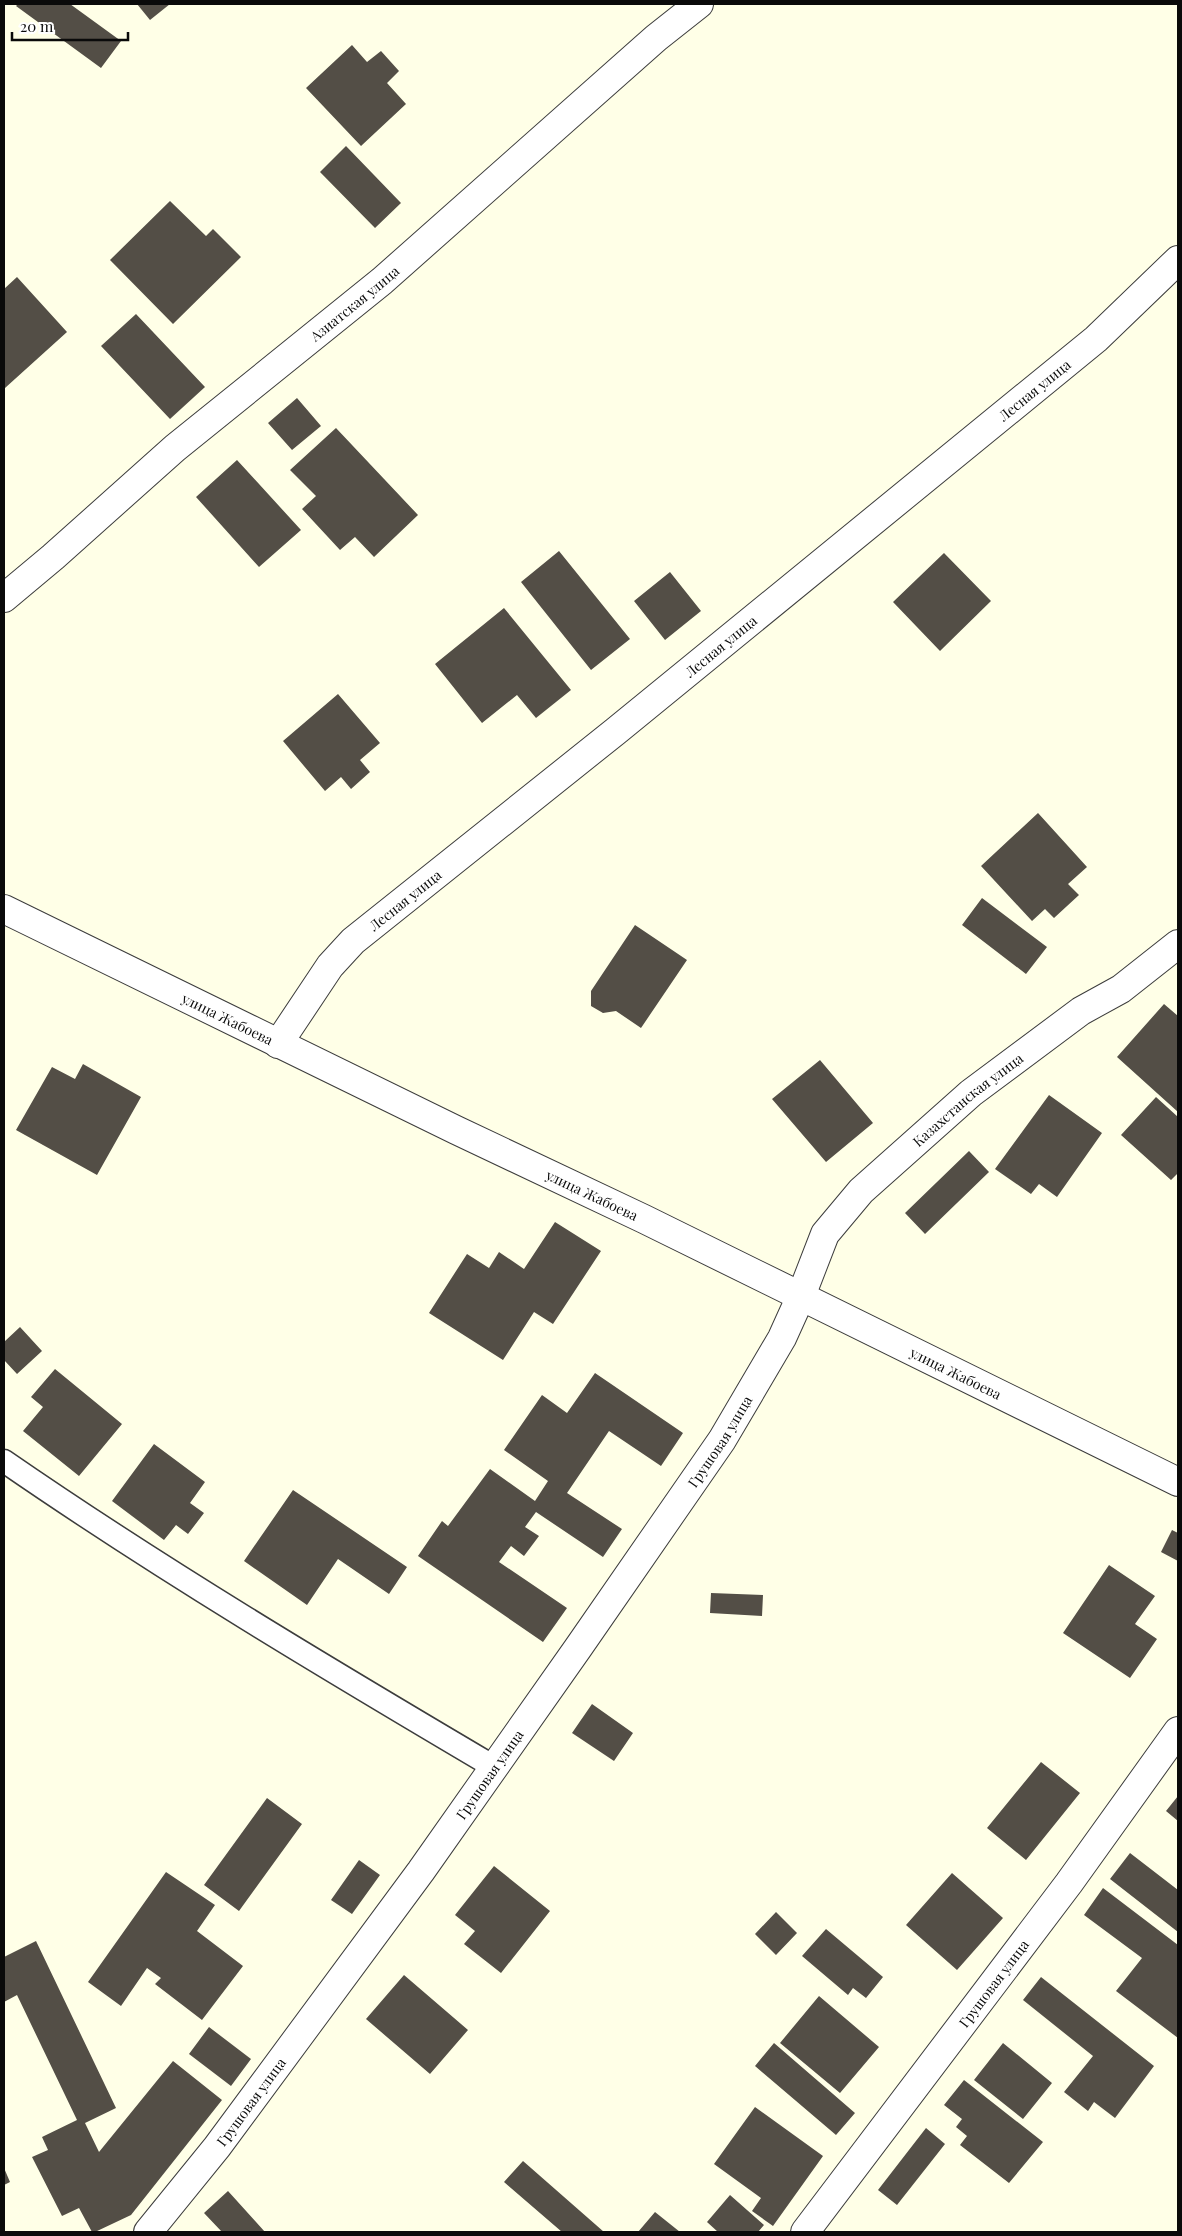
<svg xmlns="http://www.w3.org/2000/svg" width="1182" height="2236" font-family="'Playfair Display',serif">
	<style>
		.building { fill: #534e46 }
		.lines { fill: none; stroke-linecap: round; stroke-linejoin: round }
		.lane-casing { stroke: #3d3d3d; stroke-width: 25 }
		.street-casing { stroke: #3d3d3d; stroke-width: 30 }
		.lane { stroke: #fff; stroke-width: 22 }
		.street { stroke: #fff; stroke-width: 28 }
		.labels { text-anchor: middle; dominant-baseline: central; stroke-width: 5; stroke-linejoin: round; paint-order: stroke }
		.street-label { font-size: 14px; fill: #0a0a0a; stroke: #fff }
	</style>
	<rect width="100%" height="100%" fill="#ffffe7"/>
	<path class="building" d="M18,4H70L121,41L101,68L16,6Z
		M137,4H170L150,20Z
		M352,45L367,62L381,51L399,71L387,83L406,104L361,146L306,88Z
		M346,146L401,203L375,228L320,172Z
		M170,201L206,236L213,229L241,257L173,324L110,260Z
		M17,277L67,332L5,388L4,289Z
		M136,314L205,387L170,419L101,346Z
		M297,398L321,426L292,450L268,423Z
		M336,428L418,515L374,557L355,537L340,550L302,509L316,496L290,470Z
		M237,460L301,530L259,567L196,497Z
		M559,551L630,639L591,670L521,582Z
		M944,553L991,601L940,651L893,602Z
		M670,572L701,611L665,640L634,601Z
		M504,608L571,690L536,718L517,695L482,723L435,664Z
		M338,694L380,743L360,760L370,772L351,789L341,777L325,791L283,741Z
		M1038,813L1087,867L1068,884L1079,895L1054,918L1045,909L1032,921L981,866Z
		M982,898L1047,947L1026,974L962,925Z
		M635,925L687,960L641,1028L616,1011L603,1013L591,1006V991Z
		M1164,1004L1178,1016V1112L1117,1057Z
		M820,1060L873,1123L826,1162L772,1099Z
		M83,1064L141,1097L97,1175L16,1130L52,1067L75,1079Z
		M1049,1095L1102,1133L1057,1197L1039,1184L1031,1194L995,1169Z
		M1156,1097L1178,1117V1173L1171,1180L1121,1135Z
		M969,1151L989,1172L925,1234L905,1213Z
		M555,1222L601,1251L553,1324L534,1312L503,1360L429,1313L467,1254L489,1268L499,1252L524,1269Z
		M20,1327L42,1351L17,1374L4,1360V1342Z
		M55,1369L122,1424L79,1476L23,1431L43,1407L31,1397Z
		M595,1373L683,1433L661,1466L609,1431L567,1493L622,1529L603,1557L536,1512L525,1527L539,1536L524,1556L511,1546L499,1562L567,1608L543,1642L418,1556L442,1521L448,1526L490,1469L535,1501L548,1481L504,1450L542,1395L567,1413Z
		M154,1444L205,1482L190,1503L204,1513L188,1534L176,1525L164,1540L112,1501Z
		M293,1490L407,1567L389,1594L338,1559L307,1605L244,1561Z
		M1172,1530L1178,1533V1561L1161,1552Z
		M1109,1565L1155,1596L1135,1624L1157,1639L1130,1678L1063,1633Z
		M711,1593L763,1595L762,1616L710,1613Z
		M592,1704L633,1733L614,1761L572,1733Z
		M1041,1762L1080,1793L1026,1860L987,1828Z
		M1178,1796V1821L1166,1811Z
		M267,1798L302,1824L239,1911L204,1885Z
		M1130,1853L1178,1890V1932L1110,1879Z
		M359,1860L380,1875L352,1914L331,1900Z
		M494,1866L550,1911L501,1973L464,1944L475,1931L455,1915Z
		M166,1872L215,1905L197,1931L243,1966L202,2020L155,1984L161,1978L147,1968L121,2006L88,1982Z
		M952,1873L1003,1918L957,1970L906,1925Z
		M1103,1888L1178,1945V2038L1116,1991L1142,1958L1084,1915Z
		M776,1912L797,1933L776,1955L755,1934Z
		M826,1929L883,1977L866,1998L853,1988L848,1995L802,1956Z
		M36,1941L116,2108L85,2123L99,2152L173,2061L222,2100L131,2215L95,2232H92L79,2208L62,2216L32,2157L48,2150L42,2137L77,2120L17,1995L4,2002V1957Z
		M404,1975L468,2030L430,2074L366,2019Z
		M1041,1977L1154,2066L1115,2118L1094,2102L1088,2111L1064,2092L1093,2056L1023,2000Z
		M819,1996L879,2047L840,2093L780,2043Z
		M209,2027L251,2059L231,2086L189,2054Z
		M774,2043L855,2113L836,2135L755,2066Z
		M1003,2043L1052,2083L1023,2119L974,2080Z
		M964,2080L1043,2142L1009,2183L960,2145L967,2136L956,2127L962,2119L944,2105Z
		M755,2107L823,2156L773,2226L752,2211L761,2198L714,2164Z
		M926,2128L945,2144L897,2205L878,2190Z
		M523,2161L604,2232H562L504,2182Z
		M4,2168L10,2182L4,2185Z
		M228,2191L265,2232H222L204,2213Z
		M730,2195L764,2225L758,2232H718L707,2222Z
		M655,2212L680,2232H638Z"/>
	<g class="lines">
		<defs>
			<path id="lane" d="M4,1461C162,1570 328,1669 494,1767"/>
			<g id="street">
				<path id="s1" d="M4,598L53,557L175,448L382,281L656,38L699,4"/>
				<path id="s2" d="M4,909L456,1130L644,1219L1178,1482"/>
				<path id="s3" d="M278,1044L330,966L353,941L616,731L1096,339L1178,260"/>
				<path id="s4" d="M148,2232L217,2147L421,1871L578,1648L722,1440L782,1338L801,1296L825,1234L861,1191L971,1093L1081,1011L1121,989L1178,944"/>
				<path id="s5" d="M805,2232L1069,1883L1178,1731"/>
			</g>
		</defs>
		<use href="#lane" class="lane-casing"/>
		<use href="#street" class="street-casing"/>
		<use href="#lane" class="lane"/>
		<use href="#street" class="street"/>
	</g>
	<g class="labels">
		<g class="street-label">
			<text stroke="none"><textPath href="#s1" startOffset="458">Азиатская улица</textPath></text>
			<text stroke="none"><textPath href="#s3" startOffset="1004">Лесная улица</textPath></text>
			<text stroke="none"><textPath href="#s3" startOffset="599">Лесная улица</textPath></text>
			<text stroke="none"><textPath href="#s3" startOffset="194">Лесная улица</textPath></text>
			<text stroke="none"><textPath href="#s2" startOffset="249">улица Жабоева</textPath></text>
			<text stroke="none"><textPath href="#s4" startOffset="1406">Казахстанская улица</textPath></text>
			<text stroke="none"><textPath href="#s2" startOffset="654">улица Жабоева</textPath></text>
			<text stroke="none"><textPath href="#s2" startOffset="1059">улица Жабоева</textPath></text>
			<text stroke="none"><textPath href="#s4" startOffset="976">Грушовая улица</textPath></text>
			<text stroke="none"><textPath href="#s4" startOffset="571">Грушовая улица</textPath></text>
			<text stroke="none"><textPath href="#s5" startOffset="312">Грушовая улица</textPath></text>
			<text stroke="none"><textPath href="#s4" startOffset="166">Грушовая улица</textPath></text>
		</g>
	</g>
	<rect width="1182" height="2236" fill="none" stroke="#0a0a0a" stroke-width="10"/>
	<path d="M12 32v8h116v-8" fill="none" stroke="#0a0a0a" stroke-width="2.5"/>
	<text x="20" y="32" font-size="15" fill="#0a0a0a" stroke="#ffffff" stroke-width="4" paint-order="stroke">20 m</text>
</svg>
